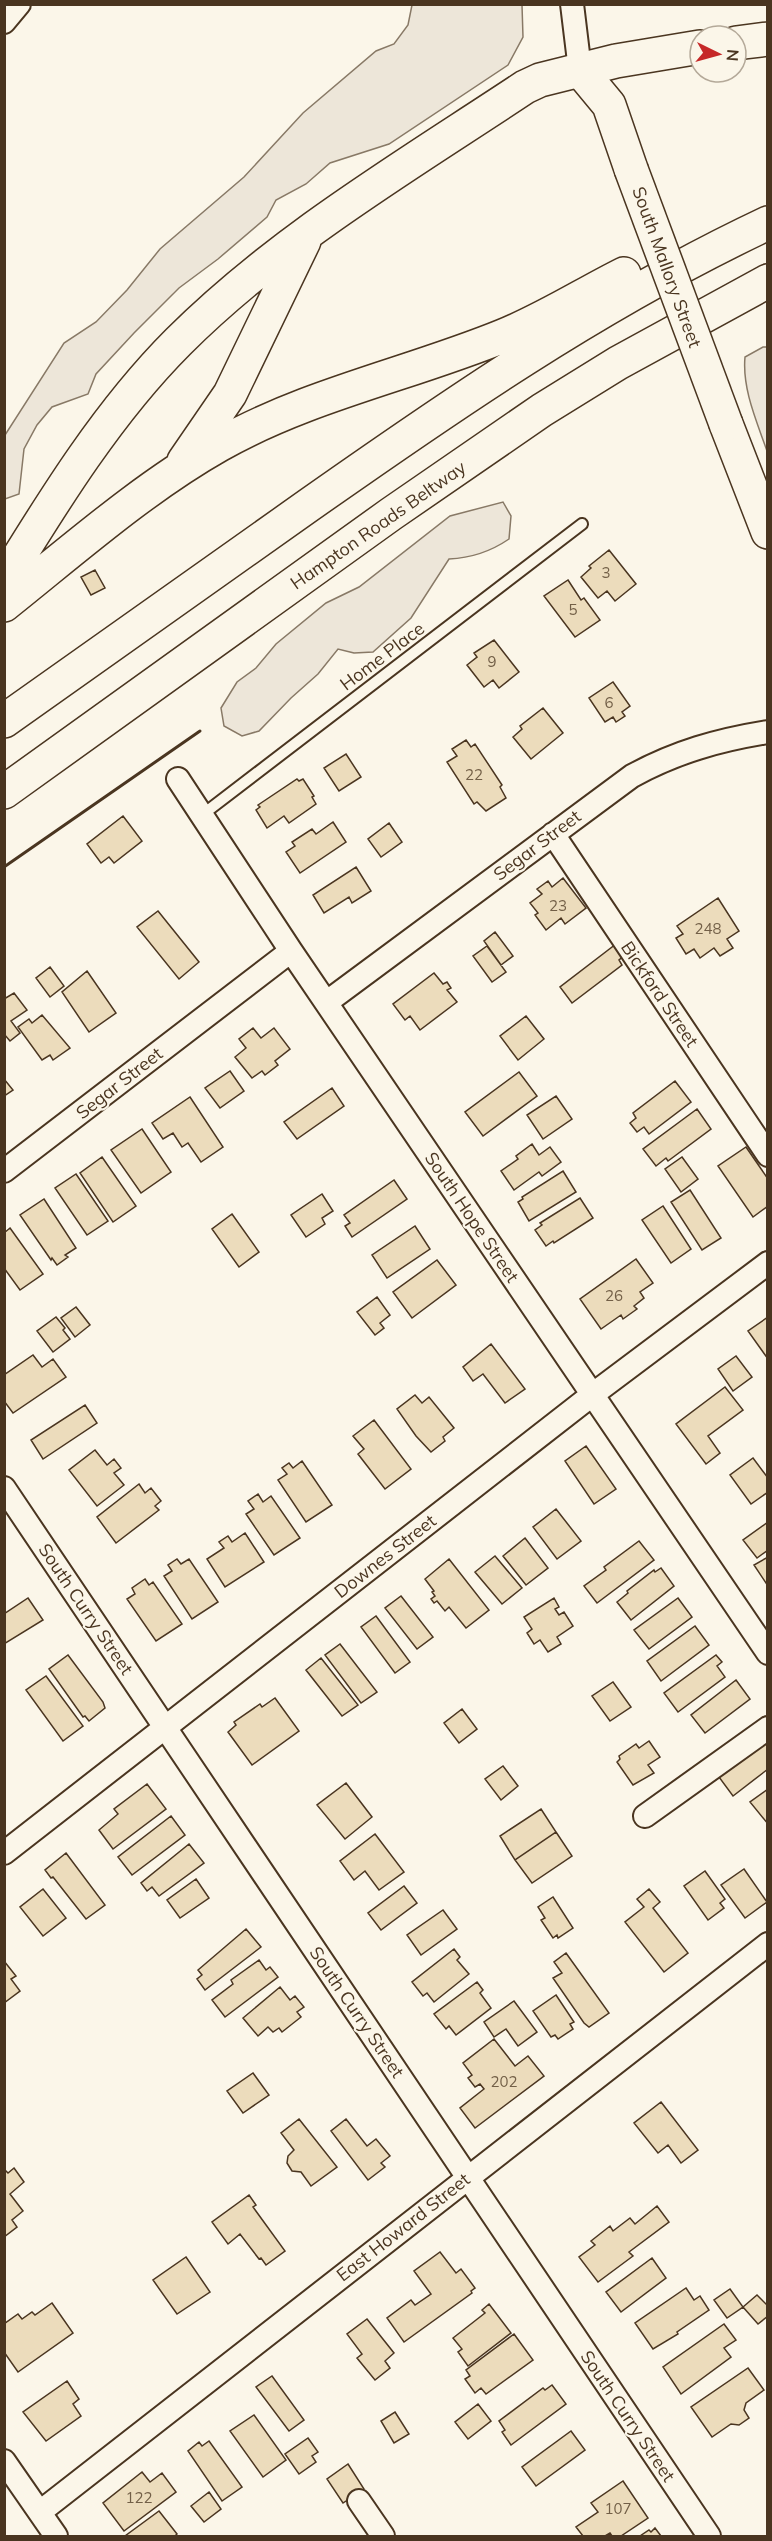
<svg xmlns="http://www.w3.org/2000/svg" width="772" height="2541" font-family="Mulish,sans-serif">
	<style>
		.green { fill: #ede6d9; stroke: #887966; stroke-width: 1.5 }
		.building { fill: #ecdcbc; stroke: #4a3520; stroke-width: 1.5 }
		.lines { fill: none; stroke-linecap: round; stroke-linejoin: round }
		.service-casing { stroke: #4a3520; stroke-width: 14 }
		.minor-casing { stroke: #4a3520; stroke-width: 26 }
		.primary-casing { stroke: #4a3520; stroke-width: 36 }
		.motorway-casing { stroke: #4a3520; stroke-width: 36 }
		.service { stroke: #fbf6e9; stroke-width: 10 }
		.minor { stroke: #fbf6e9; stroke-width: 22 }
		.primary { stroke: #fbf6e9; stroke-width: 33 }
		.motorway { stroke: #fbf6e9; stroke-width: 33 }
		.primary-bridge-casing { stroke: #4a3520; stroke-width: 36; stroke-linecap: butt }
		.primary-bridge { stroke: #fbf6e9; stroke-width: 33 }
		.wall { stroke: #4a3520; stroke-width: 3 }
		.labels { text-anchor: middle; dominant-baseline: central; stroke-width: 4.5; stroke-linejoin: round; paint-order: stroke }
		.number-label { font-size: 15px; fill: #725f47 }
		.street-label { font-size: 18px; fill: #4a3520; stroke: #fbf6e9 }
	</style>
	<rect width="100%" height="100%" fill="#fbf6e9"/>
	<path class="green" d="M412,5H522L523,37L508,65L389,144L330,163L306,184L276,200L267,217L218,259L179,288L134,333L96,374L88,394L52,407L37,425L24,449L19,494L5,499V435L64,343L96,322L127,290L160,249L244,177L303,113L376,51L394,44L408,25Z
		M763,347H768L767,451C757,422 742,389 745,357Z
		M503,502L511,516L509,539C490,552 472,558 449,559L411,618L373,652L354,653L338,649L318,674L291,698L259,731L242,736L224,726L221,708L237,682L256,668L276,644L326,603L359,587L450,516Z"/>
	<path class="building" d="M609,550L636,584L615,601L607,591L598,598L581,577L591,568L589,566Z
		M95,570L105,588L91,595L81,577Z
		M568,580L581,600L584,598L600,620L575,637L544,596Z
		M494,640L519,672L499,688L493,680L484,687L467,665L477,657L474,653Z
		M613,682L630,706L622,712L625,716L616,722L613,717L605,722L589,698Z
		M543,708L563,733L531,759L513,737L522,729L520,726Z
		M466,740L471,747L475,744L502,785L500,787L506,798L486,811L477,802L474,804L447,762L457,756L452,749Z
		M346,754L361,777L339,791L324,768Z
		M297,779L299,781L303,779L314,796L312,797L316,804L289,823L284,816L267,828L256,810L260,807L258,805Z
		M123,816L142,841L114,863L109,857L101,863L87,844Z
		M333,822L346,842L300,873L286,852L295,846L292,842L312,829L316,834Z
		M389,823L402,842L381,857L368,839Z
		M356,867L371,891L352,903L349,897L324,913L313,895Z
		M563,878L586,908L565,924L561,918L546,930L535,915L538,913L530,903L542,894L537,889L548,881L552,887Z
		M718,898L739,931L727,939L733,948L720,956L714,948L700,958L694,949L686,954L676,938L683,934L677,926Z
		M158,911L199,962L179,979L137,927Z
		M495,932L513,956L501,965L484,941Z
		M616,944L625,955L619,960L622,965L572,1003L560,987Z
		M487,946L506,972L492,982L473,956Z
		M50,967L64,986L50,997L36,978Z
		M87,971L116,1013L89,1032L62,992Z
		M434,973L443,984L447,982L451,988L447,990L457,1002L420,1030L410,1016L405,1020L393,1004Z
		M14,993L27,1010L11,1021L20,1033L10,1041L4,1034V999Z
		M42,1015L70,1048L53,1060L50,1055L42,1060L18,1027L29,1019L32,1023Z
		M526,1016L544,1039L518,1060L500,1036Z
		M253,1028L261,1038L274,1028L290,1049L275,1061L278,1065L265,1075L262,1071L252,1078L235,1057L246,1048L239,1039Z
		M230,1071L244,1091L220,1108L205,1088Z
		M519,1072L537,1096L483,1136L465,1112Z
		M4,1079L13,1090L4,1096Z
		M675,1081L691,1102L649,1134L644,1127L637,1132L630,1123L636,1118L633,1113Z
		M332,1088L344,1106L297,1139L284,1122Z
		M556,1096L572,1119L543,1139L527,1115Z
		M190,1097L223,1147L201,1162L188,1143L182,1147L173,1133L163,1139L152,1123Z
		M697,1109L711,1129L668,1161L666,1158L656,1166L643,1149Z
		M142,1129L171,1172L141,1193L111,1150Z
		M532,1144L539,1155L550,1147L561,1162L542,1176L539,1172L514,1190L501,1171L518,1159L516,1156Z
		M746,1147L768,1179V1206L753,1217L718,1166Z
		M102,1157L136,1206L113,1222L80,1173Z
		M682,1157L698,1179L681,1192L665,1169Z
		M563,1171L576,1192L529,1221L518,1202L523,1199L522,1197Z
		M76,1174L108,1221L87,1235L55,1188Z
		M394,1180L407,1199L352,1237L345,1226L350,1223L344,1215Z
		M690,1190L721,1238L702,1250L671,1202Z
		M322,1194L333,1211L322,1218L325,1224L306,1237L291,1215Z
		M580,1198L593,1218L554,1243L553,1241L546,1246L535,1230L542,1225L540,1223Z
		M44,1199L76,1248L65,1255L68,1257L57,1265L52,1258L51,1260L20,1215Z
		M663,1206L691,1249L671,1263L642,1220Z
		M232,1214L259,1252L239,1267L212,1229Z
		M415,1226L430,1249L387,1278L372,1255Z
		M10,1228L43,1274L20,1290L4,1268V1233Z
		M636,1259L653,1283L640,1292L644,1298L634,1306L637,1309L623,1319L621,1315L601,1329L580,1299Z
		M437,1260L456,1285L412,1318L393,1292Z
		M377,1297L390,1315L380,1323L384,1328L375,1335L357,1312Z
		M76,1307L90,1325L75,1337L61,1318Z
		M56,1317L65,1328L63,1330L70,1339L53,1352L37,1331Z
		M768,1317V1359L748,1331Z
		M491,1344L525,1389L505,1403L483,1374L473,1381L463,1367Z
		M33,1355L42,1367L53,1359L66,1377L13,1413L4,1401V1375Z
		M736,1356L752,1377L733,1391L718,1369Z
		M725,1387L743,1410L708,1436L720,1453L706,1464L676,1424Z
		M415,1395L422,1403L429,1397L454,1428L443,1437L445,1441L431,1452L416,1436L397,1409Z
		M85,1405L97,1423L43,1459L31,1440Z
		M374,1420L411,1469L385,1489L358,1454L364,1449L353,1436Z
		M586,1446L616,1489L594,1504L565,1461Z
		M95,1450L107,1465L114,1459L121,1468L114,1473L124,1485L97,1506L69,1470Z
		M753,1458L768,1478V1492L751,1504L730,1475Z
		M302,1461L332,1505L306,1522L278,1480L287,1474L282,1468L289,1463L293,1468Z
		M139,1484L145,1493L151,1488L161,1501L155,1506L159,1510L116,1543L97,1517Z
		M258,1494L263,1502L271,1496L300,1538L274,1555L246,1514L254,1509L248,1501Z
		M556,1509L581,1541L557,1559L533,1527Z
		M768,1522V1550L757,1558L743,1540Z
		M245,1533L264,1562L225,1587L207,1559L224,1548L219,1542L228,1536L232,1542Z
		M525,1538L548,1568L526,1585L503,1556Z
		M639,1541L654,1560L597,1603L584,1586L606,1570L604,1567Z
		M495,1556L522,1588L502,1604L475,1572Z
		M768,1557V1586L754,1565Z
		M177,1559L181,1564L189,1559L218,1602L192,1619L164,1576L172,1571L168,1565Z
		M449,1559L489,1610L466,1628L449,1607L445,1611L437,1601L434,1603L431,1599L435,1596L432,1592L434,1591L425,1579Z
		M661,1568L674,1586L631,1620L617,1602L628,1593L627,1591L654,1570L655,1572Z
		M145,1579L149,1585L153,1582L182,1624L156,1641L127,1599L135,1594L132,1588Z
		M401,1596L433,1637L417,1649L385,1608Z
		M28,1598L43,1620L4,1644V1614Z
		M554,1598L559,1607L555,1609L559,1615L564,1612L573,1626L557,1637L561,1644L548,1652L540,1640L534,1644L527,1633L532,1629L524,1617Z
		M678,1598L692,1617L649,1649L634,1630Z
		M376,1616L410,1662L395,1673L361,1627Z
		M695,1626L709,1645L661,1681L647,1661Z
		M340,1644L377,1692L361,1703L325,1655Z
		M68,1655L103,1702L105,1708L89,1721L85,1716L83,1717L49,1669Z
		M716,1655L722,1662L717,1666L725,1677L678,1712L664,1693Z
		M321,1658L358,1705L342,1716L306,1670Z
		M46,1676L83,1726L63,1741L26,1690Z
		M736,1680L750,1699L705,1733L691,1715Z
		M613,1682L631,1707L610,1721L592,1696Z
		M275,1698L299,1731L252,1765L228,1732L236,1725L234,1722L260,1704L262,1707Z
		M462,1709L477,1729L459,1743L444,1723Z
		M768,1732V1769L733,1796L719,1777Z
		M649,1741L660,1757L648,1765L654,1773L633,1785L617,1762L620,1759L619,1756L636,1744L639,1748Z
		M503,1766L518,1786L501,1800L485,1779Z
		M346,1783L372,1817L345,1839L317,1805Z
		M147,1784L166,1809L113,1849L99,1830L118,1814L114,1809Z
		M768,1789V1824L750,1802Z
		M541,1809L556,1832L515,1860L500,1836Z
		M171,1816L185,1835L132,1875L118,1857Z
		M556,1832L572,1856L532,1883L515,1860Z
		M375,1834L404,1872L379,1890L365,1871L354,1880L340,1861Z
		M189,1844L204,1863L159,1896L152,1887L147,1891L141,1883Z
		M66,1853L105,1905L86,1919L53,1877L51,1878L45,1870Z
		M744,1869L767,1902L745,1918L721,1885Z
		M705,1871L725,1899L720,1903L724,1908L708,1920L684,1886Z
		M196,1879L209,1898L180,1918L167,1900Z
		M404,1886L417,1903L381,1930L368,1913Z
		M43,1889L66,1918L43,1936L20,1907Z
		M649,1889L660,1902L653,1908L688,1953L664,1972L625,1922L644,1907L637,1899Z
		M553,1897L573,1928L558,1938L557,1935L553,1938L541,1920L545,1918L538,1907Z
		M443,1910L457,1929L421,1955L407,1935Z
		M246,1929L261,1947L205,1990L197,1979L202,1975L198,1970Z
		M454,1949L460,1957L457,1960L469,1974L434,2002L427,1993L423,1996L412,1982Z
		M566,1953L609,2013L589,2027L584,2023L553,1978L562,1973L554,1962Z
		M259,1960L266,1970L270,1967L278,1977L225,2017L212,2000L233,1984L231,1980Z
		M4,1961L16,1976L11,1979L20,1991L4,2003Z
		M477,1982L483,1990L480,1993L491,2008L456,2035L449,2026L446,2029L434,2014Z
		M280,1987L290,2000L295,1996L304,2007L297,2012L301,2017L282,2032L279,2028L273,2032L268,2027L258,2036L243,2018Z
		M556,1995L574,2022L570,2024L573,2029L558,2039L555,2035L551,2037L533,2011Z
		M514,2001L537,2032L518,2046L506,2029L494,2037L484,2022Z
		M494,2039L515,2066L528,2056L544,2076L475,2128L460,2108L484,2089L480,2084L475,2087L468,2078L472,2075L463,2063Z
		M253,2073L269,2095L243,2113L227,2091Z
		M661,2102L698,2150L681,2163L668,2145L658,2153L634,2123Z
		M299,2119L337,2167L311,2186L301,2172L292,2171L287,2163L288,2156L294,2150L281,2133Z
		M346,2119L367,2146L376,2139L390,2156L381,2163L385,2167L368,2180L331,2131Z
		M14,2168L24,2182L10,2194L23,2211L12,2220L17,2227L4,2237V2169L8,2173Z
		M249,2195L256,2205L253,2207L285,2251L266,2265L261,2258L259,2259L240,2234L228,2244L212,2222Z
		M657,2206L669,2222L629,2252L633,2256L598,2282L579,2257L595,2245L591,2241L610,2226L613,2231L630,2218L635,2224Z
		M440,2252L456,2273L461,2269L475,2288L471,2291L472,2293L404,2342L387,2318L411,2300L415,2305L431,2294L414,2271Z
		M186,2257L210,2292L177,2314L153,2280Z
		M652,2258L666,2278L621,2312L606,2292Z
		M686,2288L694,2300L700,2296L709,2310L677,2332L678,2334L653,2349L635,2323Z
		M730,2289L743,2307L727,2318L714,2300Z
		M757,2295L768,2306V2316L758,2324L743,2307Z
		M52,2303L73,2333L18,2372L4,2352V2324L18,2314L22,2319L32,2312L35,2315Z
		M489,2304L511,2333L468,2366L458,2352L462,2349L453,2338L485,2313L482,2310Z
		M367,2319L394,2353L385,2361L390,2368L375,2380L357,2358L362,2354L347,2334Z
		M724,2324L736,2340L724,2348L731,2357L681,2394L663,2367Z
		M514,2334L533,2360L486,2394L481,2388L475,2393L465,2379L470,2376L466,2370Z
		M748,2368L764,2390L746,2403L744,2410L749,2418L739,2425L731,2424L712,2437L691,2407Z
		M272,2376L304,2420L289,2431L256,2387Z
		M67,2381L79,2399L73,2404L81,2416L46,2441L23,2412Z
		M552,2385L566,2404L511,2445L502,2432L505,2430L499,2421L543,2388L545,2390Z
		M478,2404L491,2421L468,2439L455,2422Z
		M395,2412L409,2434L394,2443L381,2421Z
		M254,2415L286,2460L263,2477L230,2431Z
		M571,2431L585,2450L536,2486L522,2467Z
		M308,2438L318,2452L312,2456L316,2462L299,2474L285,2454Z
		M209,2441L242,2487L222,2501L188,2451L199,2442L202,2446Z
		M348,2464L364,2489L343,2503L327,2479Z
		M142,2472L150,2482L162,2473L176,2492L124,2531L103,2503Z
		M623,2481L648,2518L621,2536H612L610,2533L605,2536H583L576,2527L598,2512L591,2503Z
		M209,2492L221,2509L204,2522L191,2506Z
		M159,2511L177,2534L175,2536H125Z
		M655,2528L661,2536H640L649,2530L651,2532Z"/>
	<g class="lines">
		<defs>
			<path id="service" d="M202,815L582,524"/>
			<path id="minor" d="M572,4L580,70
				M4,22L19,4
				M178,779L291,951L768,1653
				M553,834L768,1155
				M327,1002L632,776C676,752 718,740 768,732
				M4,1171L291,951
				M4,1488L709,2536
				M645,1816L768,1728
				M4,1853L592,1395L768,1263
				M4,2461L56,2536
				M359,2501L383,2536
				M40,2512L768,1944"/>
			<path id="primary" d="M580,70L609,105L631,169
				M726,424L768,532"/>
			<path id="motorway" d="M736,43L768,39
				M184,461L230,394L304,241
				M4,581C55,498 109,411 178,342C280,240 406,166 525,87L540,80L616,61L700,47
				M4,605C73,550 143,488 219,445C307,395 410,374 503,336C545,319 584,294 624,274
				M4,721C100,653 196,585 292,517C445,409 598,303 768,223
				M4,792L391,514L542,410L618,363L768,281"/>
		</defs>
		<use href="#service" class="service-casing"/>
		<use href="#minor" class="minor-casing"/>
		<use href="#primary" class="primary-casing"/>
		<use href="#motorway" class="motorway-casing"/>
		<use href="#service" class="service"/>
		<use href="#minor" class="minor"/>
		<use href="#primary" class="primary"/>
		<use href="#motorway" class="motorway"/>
		<defs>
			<path id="primary-bridge" d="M631,169L726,424"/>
		</defs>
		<use href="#primary-bridge" class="primary-bridge-casing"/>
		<use href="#primary-bridge" class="primary-bridge"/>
		<path class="wall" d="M4,867L200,731"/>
	</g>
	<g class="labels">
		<g class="number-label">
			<text x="606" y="572">3</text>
			<text x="573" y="609">5</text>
			<text x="492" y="661">9</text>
			<text x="609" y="702">6</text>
			<text x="474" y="774">22</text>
			<text x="558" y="905">23</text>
			<text x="708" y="928">248</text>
			<text x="614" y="1295">26</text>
			<text x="504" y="2081">202</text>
			<text x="139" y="2497">122</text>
			<text x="618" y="2508">107</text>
		</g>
		<g class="street-label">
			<text transform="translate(667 267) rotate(70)">South Mallory Street</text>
			<text transform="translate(378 525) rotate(-35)">Hampton Roads Beltway</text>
			<text transform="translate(382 656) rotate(-37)">Home Place</text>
			<text transform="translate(537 845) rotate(-37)">Segar Street</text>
			<text transform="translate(660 994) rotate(56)">Bickford Street</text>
			<text transform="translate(119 1083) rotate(-38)">Segar Street</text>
			<text transform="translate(472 1217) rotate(56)">South Hope Street</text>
			<text transform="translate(385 1556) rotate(-38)">Downes Street</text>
			<text transform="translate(86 1609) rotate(56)">South Curry Street</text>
			<text transform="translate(357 2012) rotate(56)">South Curry Street</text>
			<text transform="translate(403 2227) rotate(-38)">East Howard Street</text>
			<text transform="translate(628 2416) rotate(56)">South Curry Street</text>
		</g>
	</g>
	<rect width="772" height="2541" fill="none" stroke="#4a3520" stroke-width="12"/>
	<g transform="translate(718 54) rotate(95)"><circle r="28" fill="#fbf6e9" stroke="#b4a999" stroke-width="1.5"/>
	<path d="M0-4.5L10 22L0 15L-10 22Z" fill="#c62828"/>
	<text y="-9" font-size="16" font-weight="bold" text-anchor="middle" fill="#4a3520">N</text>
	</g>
</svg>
